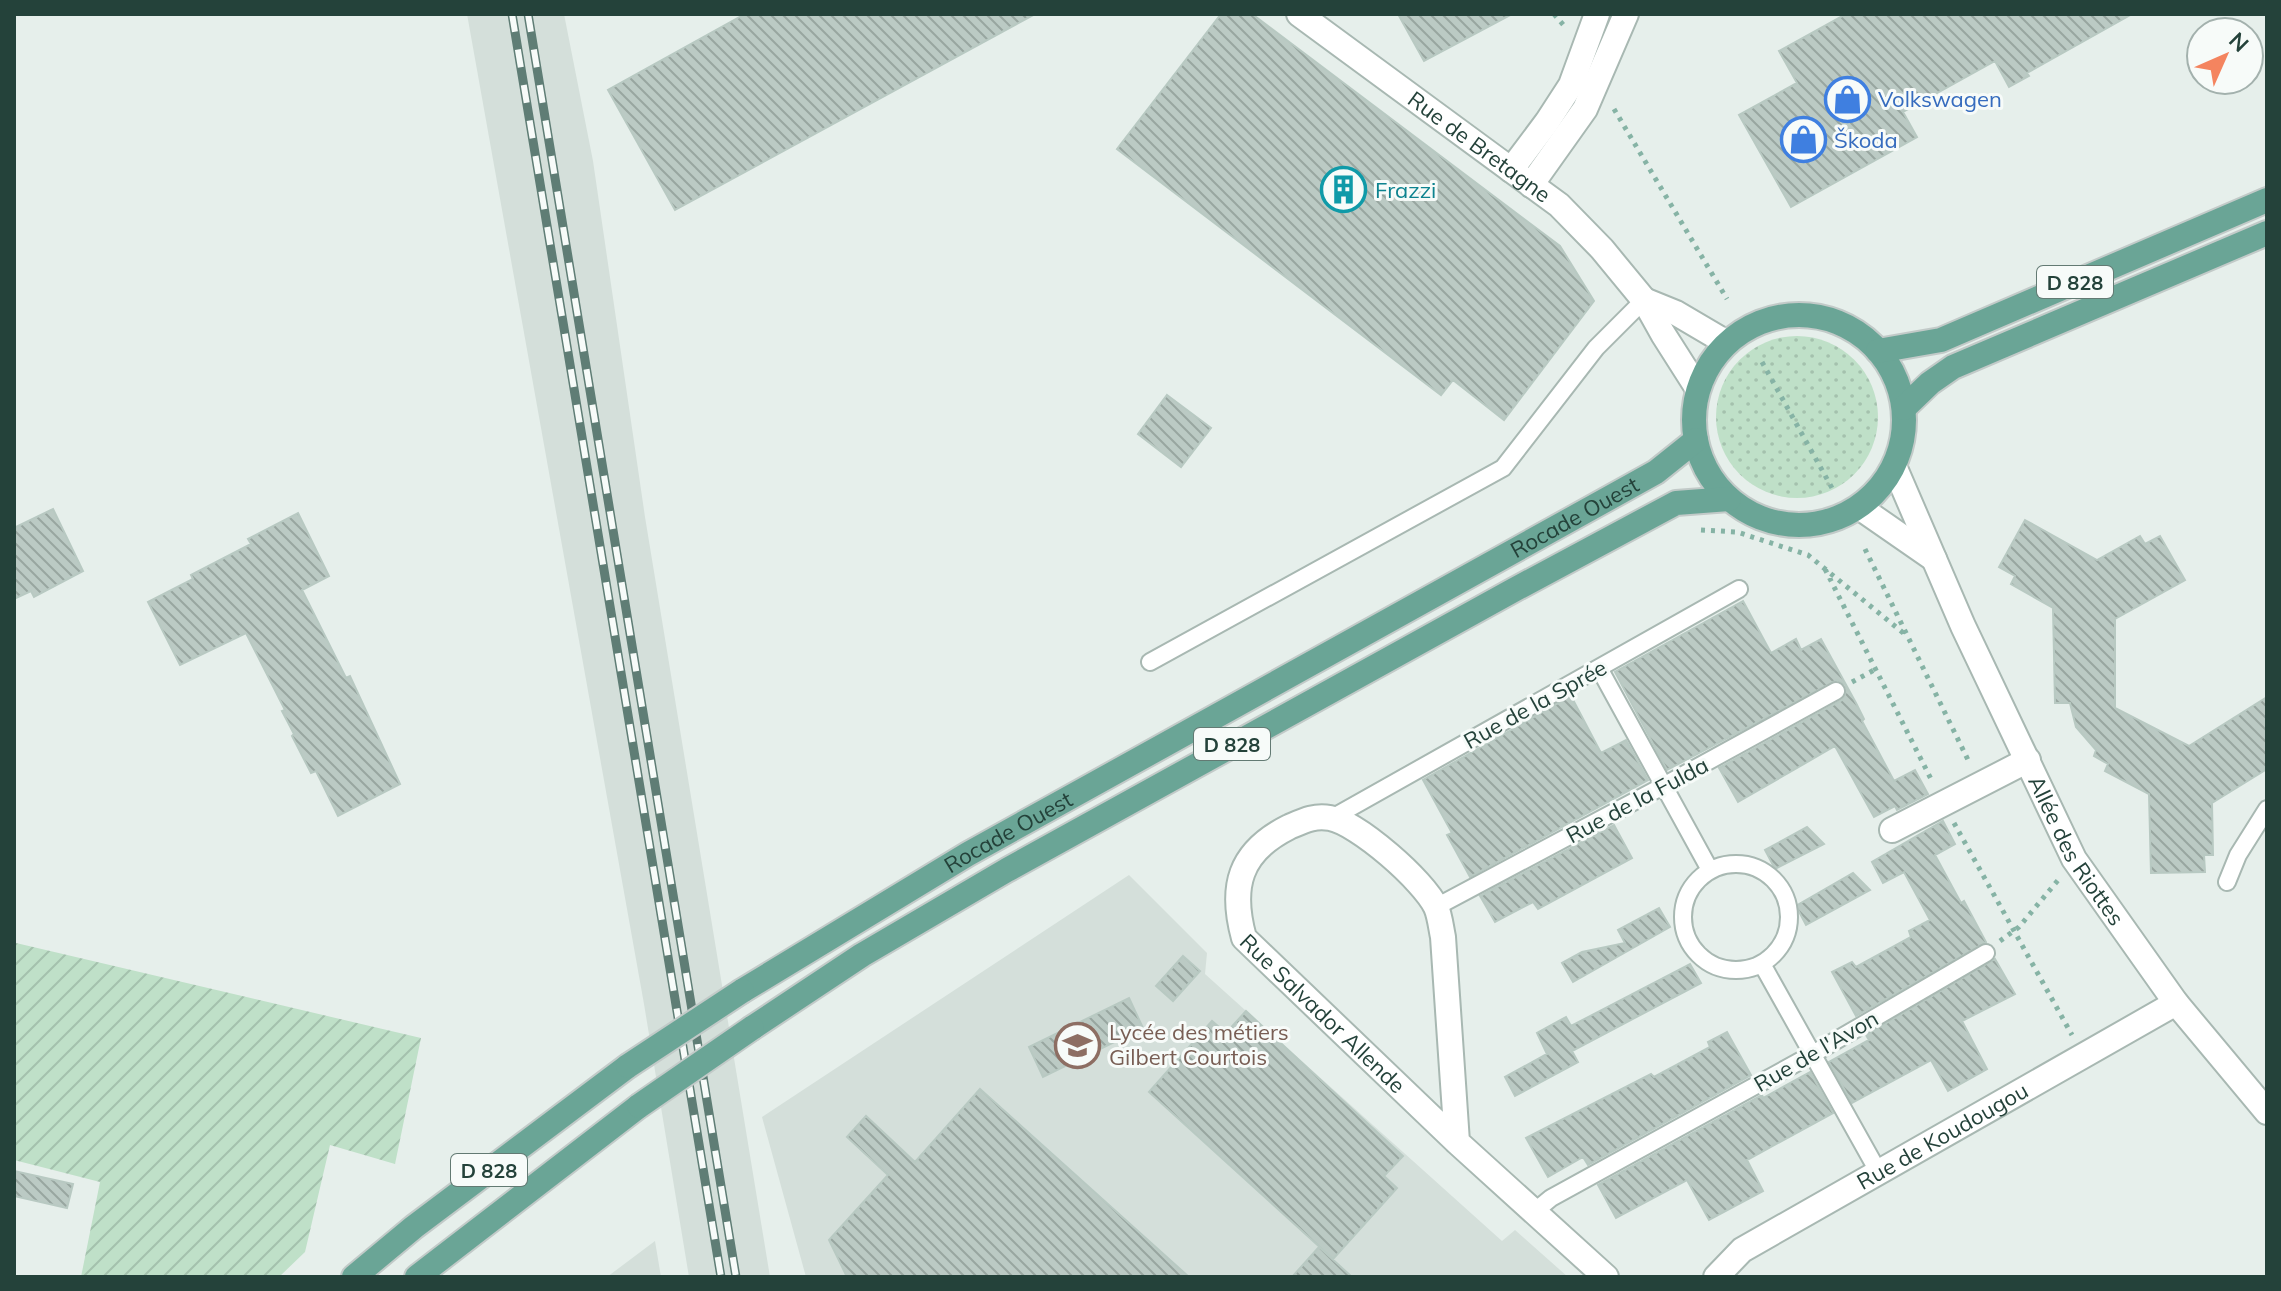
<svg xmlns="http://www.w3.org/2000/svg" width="2281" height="1291" font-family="Mulish,sans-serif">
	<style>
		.built { fill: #d4dfda }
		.grass { fill: url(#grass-dots) }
		.garden { fill: url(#garden-furrows) }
		.building { fill: url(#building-back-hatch); stroke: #b8c9c2; stroke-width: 2 }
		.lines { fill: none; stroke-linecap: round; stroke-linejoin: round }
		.service-casing { stroke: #a8b8b2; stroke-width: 20 }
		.minor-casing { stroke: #a8b8b2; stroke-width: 28 }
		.primary-casing { stroke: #c2cac8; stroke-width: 28 }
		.path { stroke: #86b3a5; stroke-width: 5; stroke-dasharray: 4 6; stroke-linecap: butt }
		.service { stroke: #fff; stroke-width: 16 }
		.minor { stroke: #fff; stroke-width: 24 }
		.primary { stroke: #6aa596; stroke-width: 24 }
		.rail-casing { stroke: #5f7d75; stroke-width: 9 }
		.rail { stroke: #f7fbf9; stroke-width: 6; stroke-dasharray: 18; stroke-linecap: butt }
		.primary-bridge-casing { stroke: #c2cac8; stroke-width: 28; stroke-linecap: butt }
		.primary-bridge { stroke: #6aa596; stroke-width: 24 }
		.labels { text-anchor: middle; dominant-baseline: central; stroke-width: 6; stroke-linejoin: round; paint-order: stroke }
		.shield { fill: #f7fbf9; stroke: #637a73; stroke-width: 2 }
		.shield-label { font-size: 20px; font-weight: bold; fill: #24423a }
		.shop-label { font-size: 22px; fill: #366cbe; stroke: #f7fbf9; text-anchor: start }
		.street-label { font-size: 22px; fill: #24423a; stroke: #f7fbf9 }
		.culture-label { font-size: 22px; fill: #0d838f; stroke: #f7fbf9; text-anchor: start }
		.education-label { font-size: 22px; fill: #785e54; stroke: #f7fbf9; text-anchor: start }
	</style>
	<defs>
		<pattern id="grass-dots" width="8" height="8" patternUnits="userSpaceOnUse" patternTransform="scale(2)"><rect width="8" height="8" fill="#bfe0c8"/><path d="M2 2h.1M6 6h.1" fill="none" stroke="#a4c1ad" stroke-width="1.8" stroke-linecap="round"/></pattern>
		<pattern id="garden-furrows" width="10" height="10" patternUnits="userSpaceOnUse" patternTransform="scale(2)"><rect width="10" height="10" fill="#bfe0c8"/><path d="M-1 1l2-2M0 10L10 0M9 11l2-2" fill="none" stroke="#a4c1ad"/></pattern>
		<pattern id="building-back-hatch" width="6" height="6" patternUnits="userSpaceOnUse" patternTransform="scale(2)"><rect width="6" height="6" fill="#bbcac4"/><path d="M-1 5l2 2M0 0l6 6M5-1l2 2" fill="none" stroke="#98a6a0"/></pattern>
	</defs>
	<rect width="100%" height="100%" fill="#e6efeb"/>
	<path class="built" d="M467,14H564L593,161L645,517L770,1277H689L644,1004Z
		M1129,875L1207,953L1205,974L1502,1241L1515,1230L1568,1277H806L762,1117Z
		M655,1241L661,1277H607Z"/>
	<path class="grass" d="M1716 417a81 81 0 1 1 162 0a81 81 0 1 1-162 0Z"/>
	<path class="garden" d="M16,943L421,1038L395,1164L330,1145L305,1252L279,1277H81L100,1182L14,1160Z"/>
	<path class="building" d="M745,14H1035L675,210L608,90Z
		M1221,14H1252L1560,246L1594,301L1504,420L1453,380L1441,395L1117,149Z
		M1398,14H1512L1424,61Z
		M1846,14H2132L2027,73L2029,76L2009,87L1995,61L1903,112L1917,137L1791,207L1739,115L1797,83L1779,51Z
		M1167,395L1211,428L1181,467L1138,434Z
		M53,509L83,571L34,597L31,591L14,599V528Z
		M298,513L329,576L302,590L346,678L350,676L400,784L338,816L316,771L311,773L292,736L294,734L282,711L285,710L246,633L180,665L148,602L193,579L191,575L251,544L248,539Z
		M2025,520L2097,560L2140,536L2145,544L2160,536L2185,580L2115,619V708L2189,746L2267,697V769L2212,803L2213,855H2204L2205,872L2151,873L2149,794L2105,771L2108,764L2094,756L2096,750L2076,727L2070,703H2055L2053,608L2011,584L2015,576L1999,567Z
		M1743,601L1771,653L1796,639L1801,650L1821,639L1856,703L1864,719L1862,721L1894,781L1915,770L1928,794L1897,810L1895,806L1874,817L1835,746L1738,802L1719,768L1842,700L1847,690L1845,685L1837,680L1667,770L1615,672Z
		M1571,696L1601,753L1626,740L1648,780L1470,877L1447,835L1452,833L1423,780Z
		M1943,821L1955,844L1935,855L1961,903L1964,901L1986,942L1856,1016L1832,972L1852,962L1856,967L1911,937L1909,931L1930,920L1904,872L1883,883L1872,862Z
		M1614,825L1632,858L1538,909L1533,902L1495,922L1480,896Z
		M1807,827L1824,844L1775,869L1765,850Z
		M1853,873L1870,890L1806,925L1796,906Z
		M1659,908L1670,927L1573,982L1562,963L1582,952L1625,943L1618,930Z
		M1183,956L1200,971L1173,1001L1156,986Z
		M1995,959L2015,994L1962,1021L1987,1069L1948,1091L1931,1060L1852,1103L1829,1062L1869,1040L1866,1035Z
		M1690,964L1701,983L1572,1051L1578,1062L1515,1096L1505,1077L1547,1054L1537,1033L1566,1017L1571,1026Z
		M1129,998L1143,1028L1043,1077L1029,1047Z
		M1246,1011L1403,1156L1384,1176L1397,1188L1333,1259L1149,1092L1212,1021L1226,1033Z
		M1727,1032L1751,1075L1588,1165L1583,1157L1548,1177L1526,1138L1651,1074L1654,1077L1710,1047L1708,1042Z
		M1810,1072L1833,1113L1747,1160L1763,1191L1709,1220L1687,1180L1616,1218L1598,1185L1762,1095L1763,1098Z
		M980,1089L1189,1277H847L829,1240L888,1175L847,1137L866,1116L915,1162Z
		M14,1171L73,1184L67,1208L14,1196Z
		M1319,1247L1352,1277H1292Z"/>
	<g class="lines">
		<defs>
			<path id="service" d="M1150,662L1503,468L1596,348L1644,300
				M1599,668L1710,870
				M1332,818L1739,589
				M1683 917a53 53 0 1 1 106 0a53 53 0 1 1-106 0Z
				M2227,882L2238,855L2267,809
				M1436,907L1665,785L1836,691
				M1762,964L1879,1173
				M1534,1212L1551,1198L1811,1055L1986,953"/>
			<g id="minor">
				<path id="s1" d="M1299,14L1559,205L1602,249L1644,300L1663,334L1698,389"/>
				<path d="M1511,170L1547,122L1571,85L1597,14"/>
				<path d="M1531,185L1585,109L1626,14"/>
				<path d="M1644,300L1676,313L1727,343"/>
				<path id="s2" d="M1894,466L1963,626L2074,859L2176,1003L2267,1112"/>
				<path d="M1859,507L1934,559"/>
				<path d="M1892,830L2028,760"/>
				<path id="s3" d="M1457,1142L1443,937C1441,928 1440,916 1436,907C1424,881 1358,823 1330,818C1314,815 1303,821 1289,827C1239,852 1230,887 1244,938L1457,1142L1606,1277"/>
				<path id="s4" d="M1716,1277L1742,1250L2176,1003"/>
			</g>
			<g id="primary">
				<circle cx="1799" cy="420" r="105"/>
				<path d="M1878,351L1941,340L2267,200"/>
				<path d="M1904,408L1930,383L1953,367L2267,233"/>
				<path id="s5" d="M742,991L968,854L1656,472L1696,440"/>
				<path d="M752,1028L862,955L1007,870L1512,591L1676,503L1729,499"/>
				<path d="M354,1277L414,1227L628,1066"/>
				<path d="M417,1277L639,1106"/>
			</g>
		</defs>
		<use href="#service" class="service-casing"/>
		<use href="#minor" class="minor-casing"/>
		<use href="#primary" class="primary-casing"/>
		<path class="path" d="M1554,14L1566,28
			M1614,109L1727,299
			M1762,362L1832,488
			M1701,530L1737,532L1808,555L1907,636
			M1865,549L1970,764
			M1825,569L1933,783
			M1852,682L1876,669
			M1954,823L2072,1035
			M2000,941L2019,927L2059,879"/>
		<use href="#service" class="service"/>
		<use href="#minor" class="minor"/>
		<use href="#primary" class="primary"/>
		<defs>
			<path id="rail" d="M512,14L721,1277
				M528,14L736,1277"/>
		</defs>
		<use href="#rail" class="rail-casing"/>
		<use href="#rail" class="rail"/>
		<defs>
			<path id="primary-bridge" d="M628,1066L742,991
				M639,1106L752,1028"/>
		</defs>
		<use href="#primary-bridge" class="primary-bridge-casing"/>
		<use href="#primary-bridge" class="primary-bridge"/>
	</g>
	<defs>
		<symbol id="shop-ring" viewBox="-11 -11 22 22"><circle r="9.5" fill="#f7fbf9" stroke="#3f7fe0" stroke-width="1.5"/><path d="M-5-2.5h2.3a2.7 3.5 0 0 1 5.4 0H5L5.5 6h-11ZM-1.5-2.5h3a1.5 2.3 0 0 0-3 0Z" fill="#3f7fe0"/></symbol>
		<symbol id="building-ring" viewBox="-11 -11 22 22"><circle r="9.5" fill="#f7fbf9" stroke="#0f9aa8" stroke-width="1.5"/><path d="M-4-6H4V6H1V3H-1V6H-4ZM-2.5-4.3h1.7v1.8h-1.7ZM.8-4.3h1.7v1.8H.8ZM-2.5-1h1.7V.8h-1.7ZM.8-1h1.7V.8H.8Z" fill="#0f9aa8"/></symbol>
		<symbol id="school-ring" viewBox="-11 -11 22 22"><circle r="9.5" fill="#f7fbf9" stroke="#8d6e63" stroke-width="1.5"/><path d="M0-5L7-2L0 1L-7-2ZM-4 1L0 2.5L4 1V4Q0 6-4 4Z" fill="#8d6e63"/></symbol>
	</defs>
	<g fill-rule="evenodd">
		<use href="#shop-ring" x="1822" y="74" width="51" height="51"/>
		<use href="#shop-ring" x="1778" y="114" width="51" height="51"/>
		<use href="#building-ring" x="1318" y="164" width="51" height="51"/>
		<use href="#school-ring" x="1052" y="1020" width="51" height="51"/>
	</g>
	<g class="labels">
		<g class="shield">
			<rect x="2037" y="266" width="76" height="32" rx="6"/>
			<rect x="1194" y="728" width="76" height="32" rx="6"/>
			<rect x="451" y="1154" width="76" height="32" rx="6"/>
		</g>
		<g class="shield-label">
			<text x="2075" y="282">D 828</text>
			<text x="1232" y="744">D 828</text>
			<text x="489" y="1170">D 828</text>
		</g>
		<g class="shop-label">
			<text x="1878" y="99">Volkswagen</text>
			<text x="1834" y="140">Škoda</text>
		</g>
		<g class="street-label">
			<text stroke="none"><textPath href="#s1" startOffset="224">Rue de Bretagne</textPath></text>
			<text stroke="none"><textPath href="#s5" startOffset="958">Rocade Ouest</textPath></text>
			<text transform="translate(1535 704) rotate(-29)">Rue de la Sprée</text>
			<text transform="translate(1637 800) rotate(-28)">Rue de la Fulda</text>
			<text stroke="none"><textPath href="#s5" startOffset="310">Rocade Ouest</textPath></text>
			<text stroke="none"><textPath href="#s2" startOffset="426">Allée des Riottes</textPath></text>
			<text stroke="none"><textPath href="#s3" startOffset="662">Rue Salvador Allende</textPath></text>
			<text transform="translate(1816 1051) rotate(-30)">Rue de l'Avon</text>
			<text stroke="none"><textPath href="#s4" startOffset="268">Rue de Koudougou</textPath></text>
		</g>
		<g class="culture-label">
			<text x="1375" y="190">Frazzi</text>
		</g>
		<g class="education-label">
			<text x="1109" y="1032">Lycée des métiers<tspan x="1109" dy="25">Gilbert Courtois</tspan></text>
		</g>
	</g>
	<rect width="2281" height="1291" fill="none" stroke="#24423a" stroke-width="32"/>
	<g transform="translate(2225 56) rotate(45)"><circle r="38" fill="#f7fbf9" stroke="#a3b1ad" stroke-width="2"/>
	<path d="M0-6L14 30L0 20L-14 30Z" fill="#f4845f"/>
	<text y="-12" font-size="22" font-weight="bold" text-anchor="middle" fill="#24423a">N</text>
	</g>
</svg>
